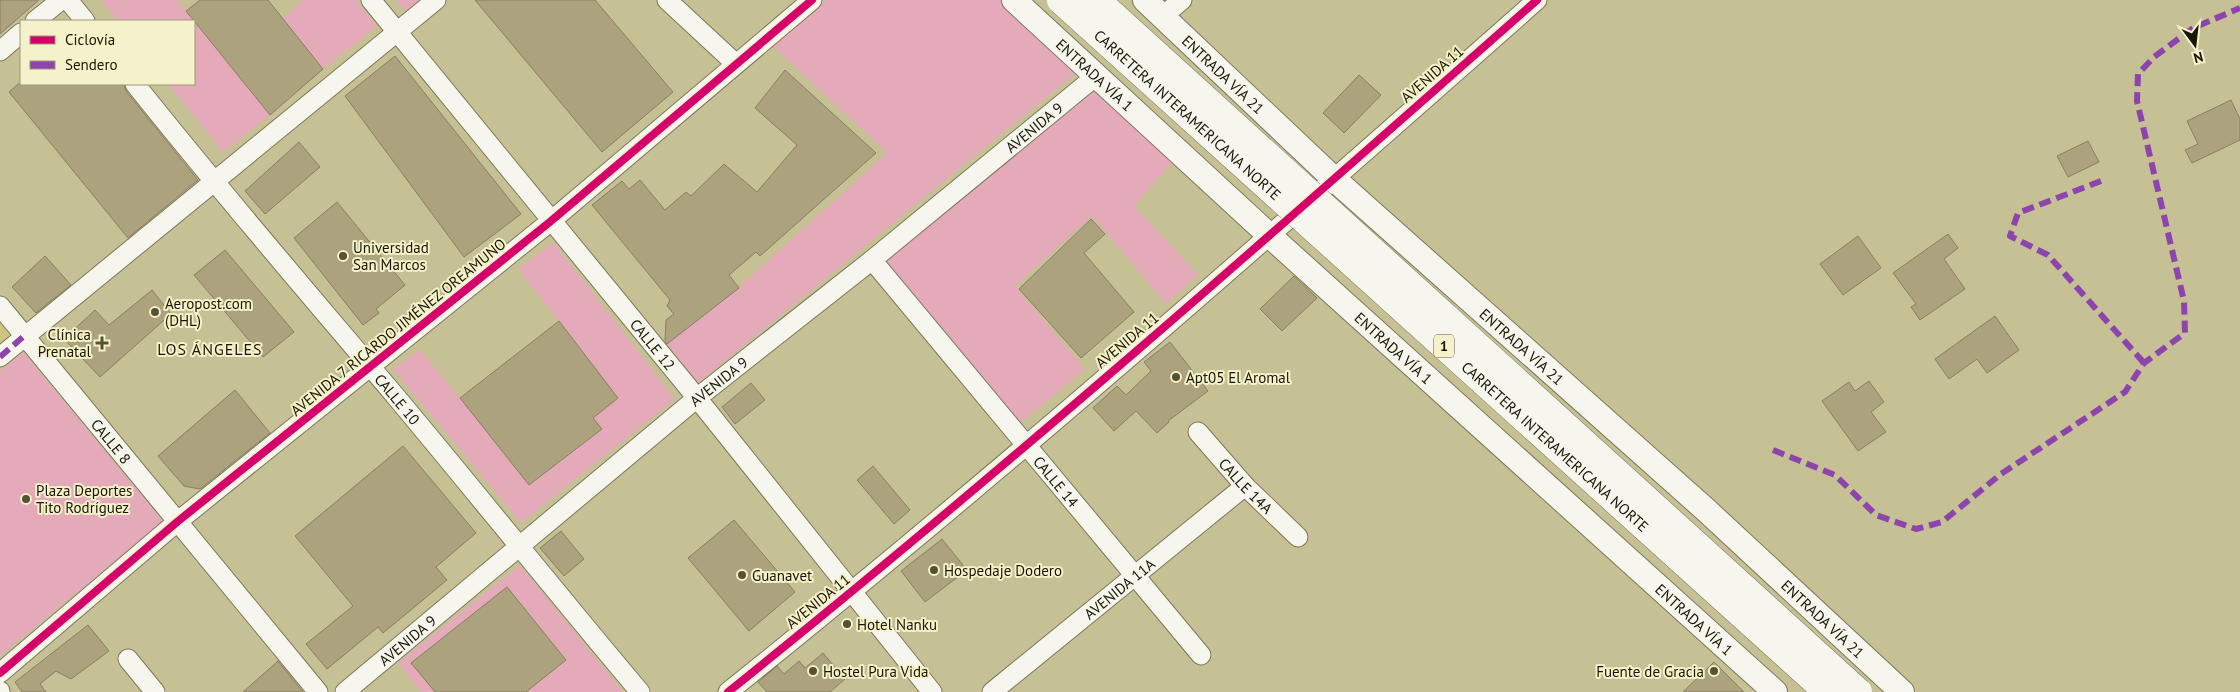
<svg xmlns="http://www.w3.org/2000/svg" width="2240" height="692" font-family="'PT Sans',sans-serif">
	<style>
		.built { fill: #cdc580 }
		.green { fill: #e4aab9 }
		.building { fill: #aca27d; stroke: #878061 }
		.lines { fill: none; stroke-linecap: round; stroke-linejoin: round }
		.minor-casing { stroke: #7c7858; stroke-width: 21 }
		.major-casing { stroke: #7c7858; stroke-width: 26 }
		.minor { stroke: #f6f6ef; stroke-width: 19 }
		.major { stroke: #f6f6ef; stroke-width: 24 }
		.highway-bridge-casing { stroke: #7c7858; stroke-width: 29; stroke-linecap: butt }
		.highway-bridge { stroke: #f6f6ef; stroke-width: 28 }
		.quiet { stroke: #8e44ad; stroke-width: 6; stroke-dasharray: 12 6; stroke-linecap: butt }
		.cycleway-casing { stroke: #f5f1ca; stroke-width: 11 }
		.cycleway { stroke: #d6006c; stroke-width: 8 }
		.poi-dot { fill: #565234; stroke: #f5f1ca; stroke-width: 2 }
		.labels { text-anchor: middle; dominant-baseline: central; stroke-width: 4; stroke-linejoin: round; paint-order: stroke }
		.shield { fill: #f5f1ca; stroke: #5b583d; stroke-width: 1 }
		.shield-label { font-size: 14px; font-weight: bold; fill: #191600 }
		.street-label { font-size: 15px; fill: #191600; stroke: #f5f1ca }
		.poi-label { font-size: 15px; fill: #191600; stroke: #f5f1ca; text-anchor: start }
		.neighbourhood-label { font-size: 16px; letter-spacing: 1px; fill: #191600; stroke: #f5f1ca }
	</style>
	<rect width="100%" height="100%" fill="#c6c195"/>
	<path class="built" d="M0,319L11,333L0,342Z"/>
	<path class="green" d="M101,0H178L270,115L223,152L168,84H194V21H118Z
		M305,0H356L377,26L323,69L282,18Z
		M396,0H419L406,12Z
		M825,0H1027L1094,58L698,383L665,346L739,287L887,153L772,45Z
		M1095,87L1172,163L1134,206L1198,275L1166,304L1092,216L1015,286L1085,369L1018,425L883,262Z
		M553,242L675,399L521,523L393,369L420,350L460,398L529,485L593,418L618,397L518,269Z
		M23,352L163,521L0,656V371Z
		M520,565L623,692H526L566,659L507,587L412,663L435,692H421L398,663Z"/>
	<path class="building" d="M0,0H39L0,34Z
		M200,0H268L323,69L270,115L186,11Z
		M475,0H595L673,92L602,152Z
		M395,56L521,214L464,257L345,96Z
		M785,70L876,153L760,256L756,252L729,275L739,288L667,344L665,341L666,320L674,314L667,306L670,300L592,205L622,181L629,189L640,180L665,210L686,192L691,196L724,164L757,192L797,145L755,108Z
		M1359,75L1381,95L1344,133L1323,113Z
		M18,84H124L126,91L198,180L128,238L9,92Z
		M2231,100L2240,119V140L2192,163L2185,150L2198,144L2187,121Z
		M2088,141L2099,162L2068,177L2057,156Z
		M299,142L320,167L265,214L245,191Z
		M337,202L405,285L376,309L379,313L363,325L294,238Z
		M1091,219L1105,234L1084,253L1134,312L1081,358L1019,289Z
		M1948,234L1958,248L1944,259L1965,289L1920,320L1911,307L1916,304L1893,273Z
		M1858,236L1881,268L1843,295L1820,264Z
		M225,250L294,332L263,357L194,275Z
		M45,256L71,285L36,313L12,287Z
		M1294,276L1317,298L1282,331L1260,309Z
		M152,290L171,314L100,377L64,339L95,310L109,325Z
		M1995,316L2019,350L1987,373L1977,359L1949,379L1935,359Z
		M559,321L618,398L593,418L602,429L529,485L460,398Z
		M1170,342L1208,391L1168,421L1169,422L1157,433L1136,411L1114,431L1093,408L1117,386L1126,395L1151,371L1144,362Z
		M1869,381L1884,402L1871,412L1886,432L1858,451L1822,401L1849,382L1855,391Z
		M751,383L765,400L735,424L722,407Z
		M235,390L270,433L200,489L184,486L158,456Z
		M403,446L476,533L436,567L447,580L383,633L378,627L327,669L306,644L353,606L295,536Z
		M873,466L910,510L894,524L857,480Z
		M734,520L795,592L749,631L688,558Z
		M561,531L584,559L564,576L540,548Z
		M942,539L967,570L925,602L901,571Z
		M507,587L566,660L526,692H435L411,663Z
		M88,625L109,651L71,679L56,671L40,684L46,692H22L15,682Z
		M823,653L845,679L830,692H767L758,682L777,666L784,674L799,661L805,668Z
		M278,661L303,692H243Z
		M1714,662L1744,692H1683Z"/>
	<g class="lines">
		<defs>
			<g id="minor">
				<path d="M68,0L85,21"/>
				<path id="s1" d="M371,0L697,398L932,692"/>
				<path d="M667,0L736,64"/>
				<path d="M1163,16L1182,0"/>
				<path d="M35,21L61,0"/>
				<path d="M0,51L21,33"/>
				<path id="s2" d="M135,84C220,191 309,294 397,398C479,496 558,595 640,692"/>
				<path id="s3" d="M872,260L1201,655"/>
				<path id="s4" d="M0,306L318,692"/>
				<path d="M0,357L436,0"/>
				<path id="s5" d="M1198,432L1245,486L1298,537"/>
				<path d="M128,659L155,692"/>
				<path d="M0,673L177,522L551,221L812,0"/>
				<path d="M0,691V692"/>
				<path id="s6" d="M345,692L697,398L872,260L1096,76"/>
				<path d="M728,692C1005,470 1271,235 1537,0"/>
				<path id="s7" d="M992,692L1245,486"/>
			</g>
			<g id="major">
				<path id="s8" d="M1014,0L1270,236L1775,692"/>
				<path id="s9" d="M1145,0L1334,179L1706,510L1902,692"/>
			</g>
		</defs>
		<use href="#minor" class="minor-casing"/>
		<use href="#major" class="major-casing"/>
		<use href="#minor" class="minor"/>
		<use href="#major" class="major"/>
		<defs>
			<g id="highway-bridge">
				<path id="s10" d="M1061,0L1828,692"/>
				<path d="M1096,0L1858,692"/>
			</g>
		</defs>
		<use href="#highway-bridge" class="highway-bridge-casing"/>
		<use href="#highway-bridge" class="highway-bridge"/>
		<path class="quiet" d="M2101,181L2018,213L2010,236L2048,255L2144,363
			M0,357L24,336
			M1773,450L1835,475L1876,515L1916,529L1942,522L2001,474L2125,392L2144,363L2185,333L2184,301L2137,101L2138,74L2154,57L2193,28L2240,8"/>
		<defs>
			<path id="cycleway" d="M0,673L177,522L551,221L812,0
				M728,692C1005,470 1271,235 1537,0"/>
		</defs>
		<use href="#cycleway" class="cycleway-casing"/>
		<use href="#cycleway" class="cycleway"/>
	</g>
	<g class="poi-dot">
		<circle cx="343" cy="256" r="5"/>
		<circle cx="155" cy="312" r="5"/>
		<path d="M99.5 335.5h5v5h5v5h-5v5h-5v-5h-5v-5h5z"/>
		<circle cx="1176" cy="377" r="5"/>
		<circle cx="26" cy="499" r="5"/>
		<circle cx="934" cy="570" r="5"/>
		<circle cx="742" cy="575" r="5"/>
		<circle cx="847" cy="624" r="5"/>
		<circle cx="813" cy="671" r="5"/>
		<circle cx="1714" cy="671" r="5"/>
	</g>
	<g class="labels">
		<rect class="shield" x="1434" y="334.5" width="20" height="23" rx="4"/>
		<g class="shield-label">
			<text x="1444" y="346">1</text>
		</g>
		<g class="street-label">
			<text stroke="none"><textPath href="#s8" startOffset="110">ENTRADA VÍA 1</textPath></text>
			<text stroke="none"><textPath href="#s9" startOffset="108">ENTRADA VÍA 21</textPath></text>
			<text transform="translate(1432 74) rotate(-41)">AVENIDA 11</text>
			<text stroke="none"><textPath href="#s10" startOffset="171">CARRETERA INTERAMERICANA NORTE</textPath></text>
			<text stroke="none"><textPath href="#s6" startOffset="891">AVENIDA 9</textPath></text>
			<text transform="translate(398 327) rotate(-39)">AVENIDA 7 RICARDO JIMÉNEZ OREAMUNO</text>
			<text transform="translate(1127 340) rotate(-40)">AVENIDA 11</text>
			<text stroke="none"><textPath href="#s1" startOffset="445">CALLE 12</textPath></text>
			<text stroke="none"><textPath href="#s8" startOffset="515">ENTRADA VÍA 1</textPath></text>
			<text stroke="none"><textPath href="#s9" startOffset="512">ENTRADA VÍA 21</textPath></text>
			<text stroke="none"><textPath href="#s6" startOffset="486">AVENIDA 9</textPath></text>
			<text stroke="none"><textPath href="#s2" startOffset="410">CALLE 10</textPath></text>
			<text stroke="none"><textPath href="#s4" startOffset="175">CALLE 8</textPath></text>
			<text stroke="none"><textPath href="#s10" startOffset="666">CARRETERA INTERAMERICANA NORTE</textPath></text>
			<text stroke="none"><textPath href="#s3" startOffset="288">CALLE 14</textPath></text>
			<text stroke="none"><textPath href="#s5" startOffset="72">CALLE 14A</textPath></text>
			<text stroke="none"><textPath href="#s7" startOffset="164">AVENIDA 11A</textPath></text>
			<text transform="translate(818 601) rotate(-39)">AVENIDA 11</text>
			<text stroke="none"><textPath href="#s8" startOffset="920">ENTRADA VÍA 1</textPath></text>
			<text stroke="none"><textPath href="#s9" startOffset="918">ENTRADA VÍA 21</textPath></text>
			<text stroke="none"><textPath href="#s6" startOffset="81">AVENIDA 9</textPath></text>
		</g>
		<g class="poi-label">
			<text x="353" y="247">Universidad<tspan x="353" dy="17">San Marcos</tspan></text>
			<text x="165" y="303">Aeropost.com<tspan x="165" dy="17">(DHL)</tspan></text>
			<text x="91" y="334" text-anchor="end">Clínica<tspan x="91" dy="17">Prenatal</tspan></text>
			<text x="1186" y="377">Apt05 El Aromal</text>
			<text x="36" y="490">Plaza Deportes<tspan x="36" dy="17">Tito Rodríguez</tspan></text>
			<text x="944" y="570">Hospedaje Dodero</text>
			<text x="752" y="575">Guanavet</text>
			<text x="857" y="624">Hotel Nanku</text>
			<text x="823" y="671">Hostel Pura Vida</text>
			<text x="1704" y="671" text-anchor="end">Fuente de Gracia</text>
		</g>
		<g class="neighbourhood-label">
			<text x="210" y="349">LOS ÁNGELES</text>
		</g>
	</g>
	<rect x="20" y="20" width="175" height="65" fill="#f5f1ca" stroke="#9d9979"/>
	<rect x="30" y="36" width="25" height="8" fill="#d6006c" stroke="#9d9979"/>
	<text x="65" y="45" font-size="15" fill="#191600">Ciclovía</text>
	<rect x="30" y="61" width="25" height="8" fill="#8e44ad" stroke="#9d9979"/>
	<text x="65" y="70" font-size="15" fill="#191600">Sendero</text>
	<g transform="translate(2195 45) rotate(165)" stroke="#f5f1ca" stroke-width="4" paint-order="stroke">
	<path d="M0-4L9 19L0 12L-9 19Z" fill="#191600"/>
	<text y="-8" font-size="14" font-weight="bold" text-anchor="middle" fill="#191600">N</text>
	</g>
</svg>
